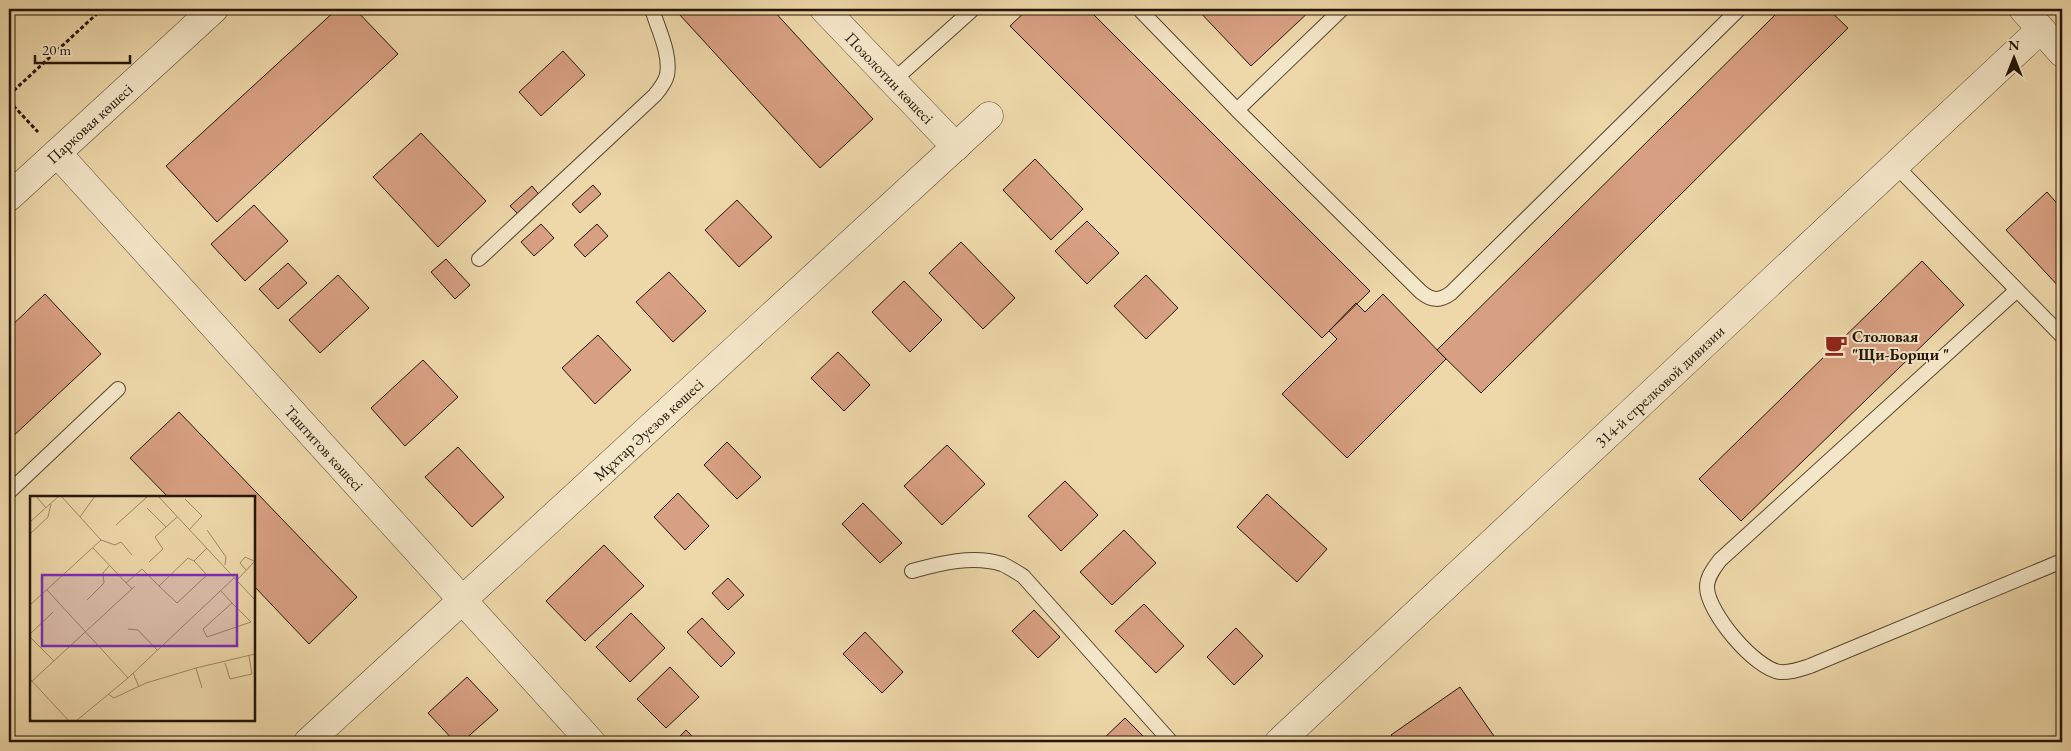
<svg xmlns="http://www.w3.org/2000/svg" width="2071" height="751" font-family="'EB Garamond',serif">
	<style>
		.building { fill: #d8a082; stroke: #241507 }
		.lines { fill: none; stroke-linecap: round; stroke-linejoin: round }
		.service-casing { stroke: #564630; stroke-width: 16 }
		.minor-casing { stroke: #564630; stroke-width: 29 }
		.tertiary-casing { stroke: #564630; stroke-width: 29 }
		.path { stroke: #241507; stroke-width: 3; stroke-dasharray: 4 2.5; stroke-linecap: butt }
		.service { stroke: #f4e6c8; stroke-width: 14 }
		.minor { stroke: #f4e6c8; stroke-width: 28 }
		.tertiary { stroke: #f4e6c8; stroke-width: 28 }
		.labels { text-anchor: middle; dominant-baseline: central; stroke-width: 4; stroke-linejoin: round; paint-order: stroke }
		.street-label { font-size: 16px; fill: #241507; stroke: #f4e6c8 }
		.poi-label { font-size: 16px; font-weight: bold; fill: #241507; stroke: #f4e6c8; text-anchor: start }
		.inset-road { fill: none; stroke: #9d8a69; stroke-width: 1 }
		.view { fill: #7b2cbf; fill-opacity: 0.15; stroke: #7b2cbf; stroke-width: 2.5 }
		.inset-edge { fill: none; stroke: #241507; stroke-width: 2.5 }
	</style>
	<rect width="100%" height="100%" fill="#eed8aa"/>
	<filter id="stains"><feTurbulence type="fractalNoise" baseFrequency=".004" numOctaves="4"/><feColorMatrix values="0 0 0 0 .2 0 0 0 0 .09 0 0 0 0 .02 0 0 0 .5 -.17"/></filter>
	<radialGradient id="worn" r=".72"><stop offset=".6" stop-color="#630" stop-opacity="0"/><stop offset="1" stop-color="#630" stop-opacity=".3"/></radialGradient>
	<path class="building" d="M337,9H355L398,54L217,222L166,166Z
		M685,9H772L873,119L820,168L679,14Z
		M1028,9H1088L1370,291L1322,338L1010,26Z
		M1197,9H1312L1251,66Z
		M1781,9H1828L1848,28L1481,393L1437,350Z
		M563,51L585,75L541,116L519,92Z
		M421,133L486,201L438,247L373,177Z
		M1035,159L1083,209L1051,240L1003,190Z
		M593,185L601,194L580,213L572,204Z
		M532,186L541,197L520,216L510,206Z
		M2047,192L2062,209V290L2006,230Z
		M737,200L772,237L739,267L705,230Z
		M254,205L288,241L245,281L211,244Z
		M1087,221L1119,253L1087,284L1055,251Z
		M541,224L554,238L534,256L521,242Z
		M597,224L608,236L585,257L574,245Z
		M961,242L1015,298L983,329L929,273Z
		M446,259L470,285L455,299L431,272Z
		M1922,261L1964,305L1741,521L1699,479Z
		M288,263L307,283L278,309L259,289Z
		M669,272L706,311L673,342L636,302Z
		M338,275L369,308L320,353L289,320Z
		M1146,275L1178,308L1146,339L1114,306Z
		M904,281L942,320L910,352L872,312Z
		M45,294L101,354L9,440V328Z
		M1383,294L1446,359L1347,458L1282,394L1337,339L1329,331L1356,303L1365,312Z
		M598,335L631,370L595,404L562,368Z
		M838,352L870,385L844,411L811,378Z
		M423,360L458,397L405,446L371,408Z
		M179,412L357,597L309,644L254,586V497H168L130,458Z
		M727,442L761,477L737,499L704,465Z
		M947,445L985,484L942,525L904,486Z
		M458,447L504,497L472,527L425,477Z
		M1065,481L1098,515L1061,551L1028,516Z
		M678,493L709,526L685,550L654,517Z
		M1267,494L1327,549L1297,582L1237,527Z
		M863,503L902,543L880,563L842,524Z
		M1124,530L1156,563L1112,605L1080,572Z
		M604,545L644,586L585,641L546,601Z
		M728,578L744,595L728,610L712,593Z
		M1144,604L1184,646L1156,673L1115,631Z
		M1034,610L1060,637L1038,658L1012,631Z
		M631,613L665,648L630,682L596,647Z
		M702,618L735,653L721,667L687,632Z
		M1236,628L1263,656L1234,685L1207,657Z
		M865,632L903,672L882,693L843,654Z
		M670,667L699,697L666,728L637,699Z
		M467,677L498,710L462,742H455L428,713Z
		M1460,687L1496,739L1491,742H1396L1391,735Z
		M1125,718L1149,742H1100Z
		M686,730L698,742H674Z"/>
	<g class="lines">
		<defs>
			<path id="service" d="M1139,9L1237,110
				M1342,9L1237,110L1421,292C1432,301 1440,301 1451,293L1739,9
				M894,80L973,9
				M1895,165L2062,336
				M479,259L655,95C660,89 665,83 667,75C671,54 658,29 652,9
				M2017,290L1720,560C1714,568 1707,577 1707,587C1707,612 1755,669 1780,672C1790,673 1801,669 1810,666L2062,561
				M9,492L118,389
				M912,571C941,563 973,555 1002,564C1009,567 1016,572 1023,576L1171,742"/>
			<g id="minor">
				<path id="s1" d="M824,9L956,147"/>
				<path id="s2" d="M57,153L591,742"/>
				<path id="s3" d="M9,197L214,9"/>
				<path id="s4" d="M308,742L989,116"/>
			</g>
			<g id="tertiary">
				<path d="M2023,9L2062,53"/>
				<path id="s5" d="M1279,742L2040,30"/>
			</g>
		</defs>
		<use href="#service" class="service-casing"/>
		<use href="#minor" class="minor-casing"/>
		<use href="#tertiary" class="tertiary-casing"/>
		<path class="path" d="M9,95L102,9
			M9,101L38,132"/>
		<use href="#service" class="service"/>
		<use href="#minor" class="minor"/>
		<use href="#tertiary" class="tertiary"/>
	</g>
	<defs>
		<symbol id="cafe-bare" viewBox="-9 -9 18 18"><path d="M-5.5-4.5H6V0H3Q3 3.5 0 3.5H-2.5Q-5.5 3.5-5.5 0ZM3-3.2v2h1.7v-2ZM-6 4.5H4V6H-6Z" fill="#8f2418" stroke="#f4e6c8" stroke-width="2.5" paint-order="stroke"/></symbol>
	</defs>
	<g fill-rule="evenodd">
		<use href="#cafe-bare" x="1820" y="329" width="32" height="32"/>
	</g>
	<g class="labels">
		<g class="street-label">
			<text stroke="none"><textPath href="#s1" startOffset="95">Позолотин көшесі</textPath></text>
			<text stroke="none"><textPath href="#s3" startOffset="109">Парковая көшесі</textPath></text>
			<text stroke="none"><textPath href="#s5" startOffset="521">314-й стрелковой дивизии</textPath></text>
			<text stroke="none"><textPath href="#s4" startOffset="462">Мұхтар Әуезов көшесі</textPath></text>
			<text stroke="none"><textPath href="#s2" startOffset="398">Таштитов көшесі</textPath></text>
		</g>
		<g class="poi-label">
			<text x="1852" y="336">Столовая<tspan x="1852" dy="18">"Щи-Борщи "</tspan></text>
		</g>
	</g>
	<g transform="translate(30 496)">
		<rect width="225" height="225" fill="#eed8aa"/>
		<path class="inset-road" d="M6,0L16,12M31,0L71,44L85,49L91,46L102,59M128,0L225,104M155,3L172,20L159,34M117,12L136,31M50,21L65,0M0,26L29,0M86,29L118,0M177,34L196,61L195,69M0,38L18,21L21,8M63,52L102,93M164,65L158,62L129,90L147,107L177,79L164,65L177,52M119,66L133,53L125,41L147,21M216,74L210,67L215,61L224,65M207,84L225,65M96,87L112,73L129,90M17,94L98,182M191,95L202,107L221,126L177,141L173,133L202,107M57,104L74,87L73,77L79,70M0,109L71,44M98,133L108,134L127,154M0,138L23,116M0,141L24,165M195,167L200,183L222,178L219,160M166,172L225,158M103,177L109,191M0,183L39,225M0,187L105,90M78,198L84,202L116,187L166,172L172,192M46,225L98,182L204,82"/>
		<path class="view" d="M12,79H207V150H12Z"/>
		<rect width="225" height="225" class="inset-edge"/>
	</g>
	<rect width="2071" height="751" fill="none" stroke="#eed8aa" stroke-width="30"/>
	<rect x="10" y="10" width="2051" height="731" fill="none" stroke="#241507" stroke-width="2.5"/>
	<rect x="15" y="15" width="2041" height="721" fill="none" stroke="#241507"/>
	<g transform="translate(2014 58)" stroke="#f4e6c8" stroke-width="4" paint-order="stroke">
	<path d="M0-4L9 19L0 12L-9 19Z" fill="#241507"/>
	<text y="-8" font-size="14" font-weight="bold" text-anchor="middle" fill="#241507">N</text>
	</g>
	<path d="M35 55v8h95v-8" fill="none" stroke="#241507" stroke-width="2.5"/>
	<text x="42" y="55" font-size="15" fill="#241507" stroke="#f4e6c8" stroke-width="4" paint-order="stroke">20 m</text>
	<rect width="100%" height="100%" filter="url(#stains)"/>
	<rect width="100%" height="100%" fill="url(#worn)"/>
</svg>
